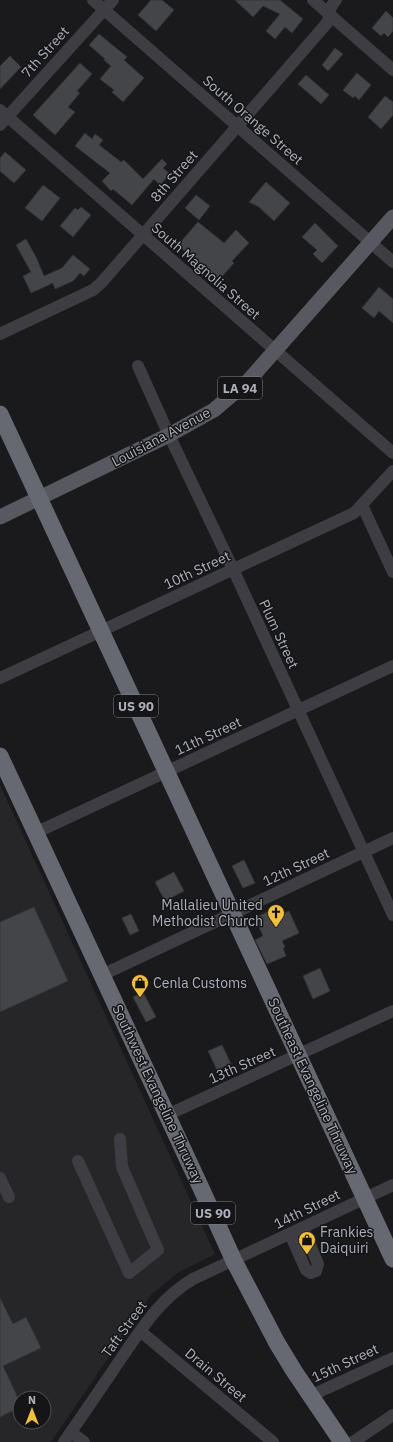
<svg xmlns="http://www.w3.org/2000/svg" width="393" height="1442" font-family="'IBM Plex Sans',sans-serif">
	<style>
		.built { fill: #262629; fill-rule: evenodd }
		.building { fill: #444549; stroke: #343438 }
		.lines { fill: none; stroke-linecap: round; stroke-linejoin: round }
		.minor { stroke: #3d3d43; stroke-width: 12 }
		.major { stroke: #575860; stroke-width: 15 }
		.highway { stroke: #676972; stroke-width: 17 }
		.labels { text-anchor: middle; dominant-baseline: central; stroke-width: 3; stroke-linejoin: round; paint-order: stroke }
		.shield { fill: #151517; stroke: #7f828a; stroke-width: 1 }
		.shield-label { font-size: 13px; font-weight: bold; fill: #acb0bb }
		.street-label { font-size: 14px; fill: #acb0bb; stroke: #151517 }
		.poi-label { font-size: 14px; fill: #acb0bb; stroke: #151517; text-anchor: start }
	</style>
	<rect width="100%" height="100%" fill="#1a1a1c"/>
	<path class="built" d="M0,785L215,1254L179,1272L151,1295L51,1442H0ZM20,1398H44V1422H20Z"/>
	<path class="building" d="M151,0H162L174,10L156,31L138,15Z
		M235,0H280L303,19L292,33L285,27L275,39L266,31L280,14L263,6L253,17Z
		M386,11L393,18V31L388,37L384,33L381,36L372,28Z
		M99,34L127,57L124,60L144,78L123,102L112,92L114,90L100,79L111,66L104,60L105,59L89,45Z
		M335,48L343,54L328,71L322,65Z
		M10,56L21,67L0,89V66Z
		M80,63L92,74L77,91L80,93L68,107L75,112L55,135L33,115Z
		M357,73L371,85L359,100L355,96L353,98L343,90Z
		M306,75L329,95L321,104L298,84Z
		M385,96L393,102V115L381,129L368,117Z
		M85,133L92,139L95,134L103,140L99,145L121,162L124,160L143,179L162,159L167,164L163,168L170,174L160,185L154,179L132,205L113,189L111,191L102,181L110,173L75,146Z
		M5,152L26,170L14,183L0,171V158Z
		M266,182L290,203L274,221L259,207L249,202Z
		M43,185L60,198L42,221L25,208Z
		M196,195L210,206L199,220L185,208Z
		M81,207L91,215L73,237L60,226L75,208L78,210Z
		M198,222L224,243L236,230L249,243L232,261L234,263L218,281L178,245Z
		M315,223L338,246L322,263L313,254L317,250L302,237Z
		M26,239L36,257L44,276L62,268L73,255L90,269L84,276L80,273L73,281L55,289L53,283L31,293L23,276L31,272L16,245Z
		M379,287L393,299V323L379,311L374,318L362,308Z
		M244,860L255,883L243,888L232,866Z
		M174,872L184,891L165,901L155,882Z
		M34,907L68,981L0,1012V922Z
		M269,911L272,919L289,911L299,933L282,941L285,947L283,948L286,956L267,964L255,940L263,936L255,918Z
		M131,914L139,931L130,935L122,918Z
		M320,968L330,991L313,999L303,976Z
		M143,992L156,1017L146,1022L133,997Z
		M222,1045L231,1064L217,1070L208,1051Z
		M0,1298L13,1324L26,1317L41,1348L3,1366L20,1402V1407L0,1417Z"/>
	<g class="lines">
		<path class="minor" d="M93,0L393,262
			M313,0L393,70
			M0,110L393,453
			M0,125L113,0
			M0,334L93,290L102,282L327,23C332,11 326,12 336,0
			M138,366L169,435L233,569L393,915
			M362,505L393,572
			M0,678L354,513L393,471
			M35,833L393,666
			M102,975L393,838
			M167,1115L393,1011
			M78,1161L129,1273L158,1250L122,1167L120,1139
			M0,1178L9,1197
			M290,1234L306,1270L311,1273L316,1271L318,1264L303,1228
			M140,1331L273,1442
			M310,1396L393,1358
			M71,1432L84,1442
			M64,1442C82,1416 100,1390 118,1363C140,1331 159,1299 193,1279L393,1185
			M353,1442L393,1415"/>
		<path class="major" d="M0,517L169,435L214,410L249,380L393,217"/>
		<path class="highway" d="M0,414L393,1259
			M0,756L201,1188L234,1261L277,1343L294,1371L342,1442"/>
	</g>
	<defs>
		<symbol id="church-pin" viewBox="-11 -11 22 30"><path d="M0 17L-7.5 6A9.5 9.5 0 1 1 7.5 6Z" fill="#f1be3d" stroke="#151517"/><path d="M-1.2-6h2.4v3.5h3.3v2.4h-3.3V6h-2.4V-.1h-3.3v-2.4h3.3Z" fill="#111"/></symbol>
		<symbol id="shop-pin" viewBox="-11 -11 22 30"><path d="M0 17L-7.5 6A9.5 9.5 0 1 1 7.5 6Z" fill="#f1be3d" stroke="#151517"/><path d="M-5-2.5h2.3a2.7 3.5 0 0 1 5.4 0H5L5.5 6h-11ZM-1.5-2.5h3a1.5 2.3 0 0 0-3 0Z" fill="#111"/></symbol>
	</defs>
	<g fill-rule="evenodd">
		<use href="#church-pin" x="266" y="903" width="20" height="27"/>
		<use href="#shop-pin" x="130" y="973" width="20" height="27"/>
		<use href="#shop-pin" x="297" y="1230" width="20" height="27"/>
	</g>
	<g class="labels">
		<g class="shield">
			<rect x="218" y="377" width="44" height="22" rx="3"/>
			<rect x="114" y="695" width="44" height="22" rx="3"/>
			<rect x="191" y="1202" width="44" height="22" rx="3"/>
		</g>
		<g class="shield-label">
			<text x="240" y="388">LA 94</text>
			<text x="136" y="706">US 90</text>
			<text x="213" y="1213">US 90</text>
		</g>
		<g class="street-label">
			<text transform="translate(45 52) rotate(-48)">7th Street</text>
			<text transform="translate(253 120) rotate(41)">South Orange Street</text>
			<text transform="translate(174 176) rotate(-49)">8th Street</text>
			<text transform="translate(206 271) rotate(41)">South Magnolia Street</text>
			<text transform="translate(161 437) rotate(-28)">Louisiana Avenue</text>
			<text transform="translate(197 570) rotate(-25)">10th Street</text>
			<text transform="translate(279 634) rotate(65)">Plum Street</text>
			<text transform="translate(208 736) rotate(-25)">11th Street</text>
			<text transform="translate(296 867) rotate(-25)">12th Street</text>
			<text transform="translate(242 1065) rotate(-24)">13th Street</text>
			<text transform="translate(313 1086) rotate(65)">Southeast Evangeline Thruway</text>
			<text transform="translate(158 1094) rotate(65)">Southwest Evangeline Thruway</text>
			<text transform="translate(307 1209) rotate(-26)">14th Street</text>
			<text transform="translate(124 1329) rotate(-54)">Taft Street</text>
			<text transform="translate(345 1363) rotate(-25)">15th Street</text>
			<text transform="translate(216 1375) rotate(40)">Drain Street</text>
		</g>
		<g class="poi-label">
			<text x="263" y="905" text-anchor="end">Mallalieu United<tspan x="263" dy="16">Methodist Church</tspan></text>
			<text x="153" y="983">Cenla Customs</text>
			<text x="320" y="1232">Frankies<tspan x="320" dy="16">Daiquiri</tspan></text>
		</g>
	</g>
	<g transform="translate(32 1410)"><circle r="19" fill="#151517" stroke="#515359"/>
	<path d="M0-3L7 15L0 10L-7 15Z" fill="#f1be3d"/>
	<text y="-6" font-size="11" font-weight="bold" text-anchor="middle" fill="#acb0bb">N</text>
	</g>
</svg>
